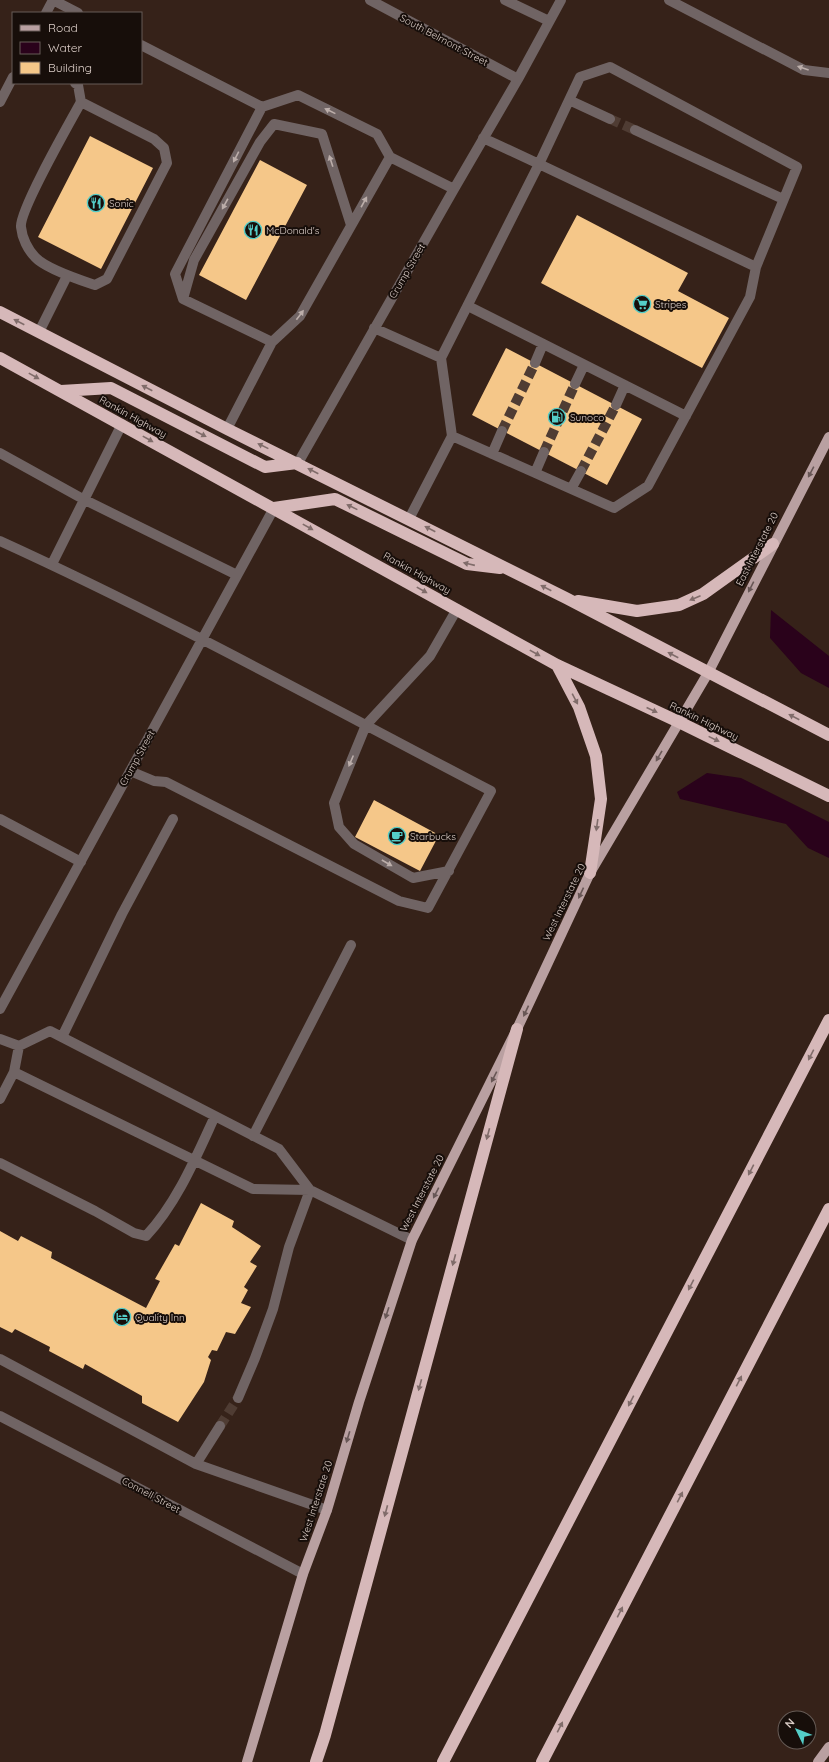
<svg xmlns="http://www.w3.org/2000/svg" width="829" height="1762" font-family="Quicksand,sans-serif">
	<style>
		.water { fill: #2a021b }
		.building { fill: #f5c789 }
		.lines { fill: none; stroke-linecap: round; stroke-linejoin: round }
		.minor-tunnel { stroke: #4f3c33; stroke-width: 10; stroke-dasharray: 10 5; stroke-linecap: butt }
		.minor { stroke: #706464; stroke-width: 10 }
		.major { stroke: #b9a0a1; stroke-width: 10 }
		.highway { stroke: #d6b8b9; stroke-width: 12 }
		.oneway { fill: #bcaeaa }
		.oneway2 { fill: #806c6a }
		.oneway3 { fill: #685756 }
		.labels { text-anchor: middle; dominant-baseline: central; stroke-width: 4; stroke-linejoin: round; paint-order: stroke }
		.street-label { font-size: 10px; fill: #dccec8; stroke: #170e0a }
		.poi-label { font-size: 10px; fill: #dccec8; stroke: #170e0a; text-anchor: start }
	</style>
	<rect width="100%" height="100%" fill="#362219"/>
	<path class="water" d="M771,610L829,656V688L801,673L770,638Z
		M707,773L741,778L829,822V858L808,848L786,824L680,799L677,792Z"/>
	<path class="building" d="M90,136L153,168L101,269L38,237Z
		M260,160L307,185L246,300L199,275Z
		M577,215L688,273L678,291L729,318L702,368L541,283Z
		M506,348L642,419L607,485L472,415Z
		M374,800L439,835L420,871L355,837Z
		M201,1203L234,1221L232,1227L261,1246L250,1262L257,1266L244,1287L248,1290L241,1303L251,1307L235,1334L226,1332L217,1351L212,1350L208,1357L211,1360L204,1382L178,1422L142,1403V1396L85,1364L83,1369L49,1351L50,1347L15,1329L12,1333L0,1327V1231L18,1241L21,1236L52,1252L51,1258L146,1308L160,1281L155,1279L175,1244L179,1246Z"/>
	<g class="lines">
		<path class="minor-tunnel" d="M610,119L635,130
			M502,431L535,363
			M544,452L575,384
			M581,471L616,405
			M220,1426L238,1398"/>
		<path class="minor" d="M53,0L78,13
			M370,0L518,79
			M505,0L549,21
			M669,0L804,70L829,73
			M46,13L53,0
			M141,45L262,107
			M75,83L78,85L81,102C70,122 19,211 21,227C22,238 28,250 35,257C46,269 80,280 95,285L107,279L167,163L164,148L154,139L81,102
			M569,100L610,119
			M0,102L13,77
			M635,130L783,199
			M390,157L454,189
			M183,299L194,260L260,142L274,124L322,134L351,225
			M468,306L686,416
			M374,328L441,358L539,164L483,138
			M39,332L67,276
			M535,363L543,344
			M575,384L584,365
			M616,405L625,385
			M227,429L272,342L300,316L390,157L377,134L298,95L262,107L175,274L183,299L272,342
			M452,436L614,508L648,486L750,297L756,267L539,164L580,77L610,67L797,167L756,267
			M0,453L83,499L237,575
			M492,454L502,431
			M298,463L454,189L518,79L561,0
			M535,473L544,452
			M571,489L581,471
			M409,519L452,436L441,358
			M0,541C167,617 328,706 491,791L428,908L399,901L166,782L154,781L130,771
			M52,564L122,424
			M0,819L81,862
			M449,871L413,878L354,844L339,827L334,803L366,725L430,656L457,609
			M0,1009L274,508
			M62,1037L122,914L173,819
			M0,1039L19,1046L50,1031L279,1149L310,1190L412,1240
			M19,1046L14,1072L253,1189L310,1190L289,1247L273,1309L255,1358L238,1398
			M0,1099L14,1072
			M253,1136L351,945
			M0,1163L95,1211L134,1233L146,1236C177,1203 196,1157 215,1116
			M0,1359L196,1464L327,1510
			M0,1416L303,1574
			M196,1464L220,1426"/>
		<path class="major" d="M247,1762L303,1574L327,1510L359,1402L412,1240L517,1029L590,873L708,673L829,437
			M818,1762L829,1747"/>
		<path class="highway" d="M0,312L227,429L566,598L829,735
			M0,358L557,665L679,722L829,796
			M61,391L111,388L265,467L297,463
			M274,508L335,499L467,564L500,568
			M578,601L637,611L679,605L703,594L773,544
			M557,665L579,707L596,756L601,799L590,873
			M316,1762L325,1735L517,1029
			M443,1762L829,1020
			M542,1762L829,1209"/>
	</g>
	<defs><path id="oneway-solid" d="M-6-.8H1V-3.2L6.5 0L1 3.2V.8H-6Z"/></defs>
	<g class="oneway">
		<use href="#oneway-solid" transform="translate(803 68) rotate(-161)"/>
		<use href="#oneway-solid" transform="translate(330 111) rotate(-154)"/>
		<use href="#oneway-solid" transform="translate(236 157) rotate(117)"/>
		<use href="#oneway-solid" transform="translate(331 161) rotate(-108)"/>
		<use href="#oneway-solid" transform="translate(364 202) rotate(-61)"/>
		<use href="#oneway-solid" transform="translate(225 204) rotate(119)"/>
		<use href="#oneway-solid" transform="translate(300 315) rotate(-53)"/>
		<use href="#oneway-solid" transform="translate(351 761) rotate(113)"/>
		<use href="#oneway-solid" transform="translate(387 863) rotate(30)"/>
	</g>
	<g class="oneway2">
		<use href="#oneway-solid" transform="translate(19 322) rotate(-153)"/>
		<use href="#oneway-solid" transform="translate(34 376) rotate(29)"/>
		<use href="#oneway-solid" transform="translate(147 388) rotate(-153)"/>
		<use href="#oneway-solid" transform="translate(201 434) rotate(27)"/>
		<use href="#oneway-solid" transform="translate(148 439) rotate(29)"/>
		<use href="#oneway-solid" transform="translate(263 446) rotate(-154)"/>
		<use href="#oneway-solid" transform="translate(313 471) rotate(-153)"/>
		<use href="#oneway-solid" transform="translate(352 507) rotate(-154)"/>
		<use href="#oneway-solid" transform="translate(308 527) rotate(29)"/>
		<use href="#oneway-solid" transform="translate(430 529) rotate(-153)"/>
		<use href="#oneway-solid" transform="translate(469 564) rotate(-167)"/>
		<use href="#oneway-solid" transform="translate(546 588) rotate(-153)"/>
		<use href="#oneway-solid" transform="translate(422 590) rotate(29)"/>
		<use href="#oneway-solid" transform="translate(695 598) rotate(157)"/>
		<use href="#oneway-solid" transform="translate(535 653) rotate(29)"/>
		<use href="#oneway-solid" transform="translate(673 655) rotate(-152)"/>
		<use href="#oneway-solid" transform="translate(575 699) rotate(62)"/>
		<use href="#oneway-solid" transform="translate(652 710) rotate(25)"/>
		<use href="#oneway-solid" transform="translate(794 717) rotate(-153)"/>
		<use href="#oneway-solid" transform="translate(714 739) rotate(26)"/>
		<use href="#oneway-solid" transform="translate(597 825) rotate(98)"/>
		<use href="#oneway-solid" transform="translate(811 1055) rotate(117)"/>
		<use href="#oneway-solid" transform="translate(488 1134) rotate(105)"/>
		<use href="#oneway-solid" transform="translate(751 1170) rotate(117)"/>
		<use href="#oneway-solid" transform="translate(454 1260) rotate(105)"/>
		<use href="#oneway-solid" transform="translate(691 1285) rotate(117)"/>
		<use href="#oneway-solid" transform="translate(739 1381) rotate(-63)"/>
		<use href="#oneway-solid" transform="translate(420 1385) rotate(105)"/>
		<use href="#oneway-solid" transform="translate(631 1401) rotate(117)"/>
		<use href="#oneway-solid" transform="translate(680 1497) rotate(-63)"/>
		<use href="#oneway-solid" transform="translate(386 1511) rotate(105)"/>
		<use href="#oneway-solid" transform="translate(620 1612) rotate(-63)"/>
		<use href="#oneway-solid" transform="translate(560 1727) rotate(-63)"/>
	</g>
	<g class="oneway3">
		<use href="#oneway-solid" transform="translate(811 472) rotate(118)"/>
		<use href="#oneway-solid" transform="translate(751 587) rotate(117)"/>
		<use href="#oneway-solid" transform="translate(659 756) rotate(120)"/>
		<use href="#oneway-solid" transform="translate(581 893) rotate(115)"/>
		<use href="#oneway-solid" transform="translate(526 1011) rotate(115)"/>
		<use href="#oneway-solid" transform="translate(494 1077) rotate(117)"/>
		<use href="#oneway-solid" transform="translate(436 1193) rotate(117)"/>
		<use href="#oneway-solid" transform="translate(387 1313) rotate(108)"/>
		<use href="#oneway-solid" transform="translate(348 1437) rotate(107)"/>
	</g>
	<defs>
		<symbol id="restaurant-ring" viewBox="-11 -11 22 22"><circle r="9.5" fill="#170e0a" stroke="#54cdc8" stroke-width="1.5"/><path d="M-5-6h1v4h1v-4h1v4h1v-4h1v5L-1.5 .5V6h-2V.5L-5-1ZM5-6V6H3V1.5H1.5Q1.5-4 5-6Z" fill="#54cdc8"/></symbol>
		<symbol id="supermarket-ring" viewBox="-11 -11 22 22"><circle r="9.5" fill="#170e0a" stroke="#54cdc8" stroke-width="1.5"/><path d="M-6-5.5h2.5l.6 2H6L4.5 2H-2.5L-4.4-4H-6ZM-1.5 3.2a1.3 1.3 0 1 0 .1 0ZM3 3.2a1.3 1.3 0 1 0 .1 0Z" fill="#54cdc8"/></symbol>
		<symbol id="fuel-ring" viewBox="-11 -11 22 22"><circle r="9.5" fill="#170e0a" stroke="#54cdc8" stroke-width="1.5"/><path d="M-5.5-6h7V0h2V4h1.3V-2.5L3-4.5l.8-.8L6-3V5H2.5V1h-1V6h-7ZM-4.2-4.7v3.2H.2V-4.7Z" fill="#54cdc8"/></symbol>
		<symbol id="cafe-ring" viewBox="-11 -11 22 22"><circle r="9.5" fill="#170e0a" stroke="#54cdc8" stroke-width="1.5"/><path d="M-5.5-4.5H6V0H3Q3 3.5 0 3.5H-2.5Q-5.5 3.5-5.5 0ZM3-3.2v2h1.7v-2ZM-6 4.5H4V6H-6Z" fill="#54cdc8"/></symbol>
		<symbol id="hotel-ring" viewBox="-11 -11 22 22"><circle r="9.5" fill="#170e0a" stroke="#54cdc8" stroke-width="1.5"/><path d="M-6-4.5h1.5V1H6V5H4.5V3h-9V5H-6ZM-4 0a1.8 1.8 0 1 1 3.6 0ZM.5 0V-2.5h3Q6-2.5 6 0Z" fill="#54cdc8"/></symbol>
	</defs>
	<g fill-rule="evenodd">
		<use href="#restaurant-ring" x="86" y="193" width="20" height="20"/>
		<use href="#restaurant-ring" x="243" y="220" width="20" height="20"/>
		<use href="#supermarket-ring" x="632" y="294" width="20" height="20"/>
		<use href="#fuel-ring" x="547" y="407" width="20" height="20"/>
		<use href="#cafe-ring" x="387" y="826" width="20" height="20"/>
		<use href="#hotel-ring" x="112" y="1307" width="20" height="20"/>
	</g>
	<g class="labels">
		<g class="street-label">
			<text transform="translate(444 40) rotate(28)">South Belmont Street</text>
			<text transform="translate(407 271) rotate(-60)">Crump Street</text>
			<text transform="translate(133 417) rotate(29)">Rankin Highway</text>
			<text transform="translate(757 549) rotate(-63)">East Interstate 20</text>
			<text transform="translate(417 573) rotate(29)">Rankin Highway</text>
			<text transform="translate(704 721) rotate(26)">Rankin Highway</text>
			<text transform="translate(137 758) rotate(-61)">Crump Street</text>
			<text transform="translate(564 902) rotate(-64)">West Interstate 20</text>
			<text transform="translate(422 1193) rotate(-63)">West Interstate 20</text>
			<text transform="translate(151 1495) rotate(28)">Connell Street</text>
			<text transform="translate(316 1501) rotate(-72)">West Interstate 20</text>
		</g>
		<g class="poi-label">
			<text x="109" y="203">Sonic</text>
			<text x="266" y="230">McDonald's</text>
			<text x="655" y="304">Stripes</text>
			<text x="570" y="417">Sunoco</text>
			<text x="410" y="836">Starbucks</text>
			<text x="135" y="1317">Quality Inn</text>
		</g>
	</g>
	<rect x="12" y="12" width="130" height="72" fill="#170e0a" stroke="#665b56"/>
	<rect x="20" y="25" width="20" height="6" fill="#b9a0a1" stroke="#665b56"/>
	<text x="48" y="32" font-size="12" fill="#dccec8">Road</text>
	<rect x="20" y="42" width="20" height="12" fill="#2a021b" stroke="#665b56"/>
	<text x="48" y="52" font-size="12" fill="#dccec8">Water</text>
	<rect x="20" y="62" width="20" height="12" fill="#f5c789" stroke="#665b56"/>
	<text x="48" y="72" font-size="12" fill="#dccec8">Building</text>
	<g transform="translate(797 1730) rotate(313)"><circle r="19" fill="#170e0a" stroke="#665b56"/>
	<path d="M0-3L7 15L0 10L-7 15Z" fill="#54cdc8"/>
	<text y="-6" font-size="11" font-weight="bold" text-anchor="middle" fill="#dccec8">N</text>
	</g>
</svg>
